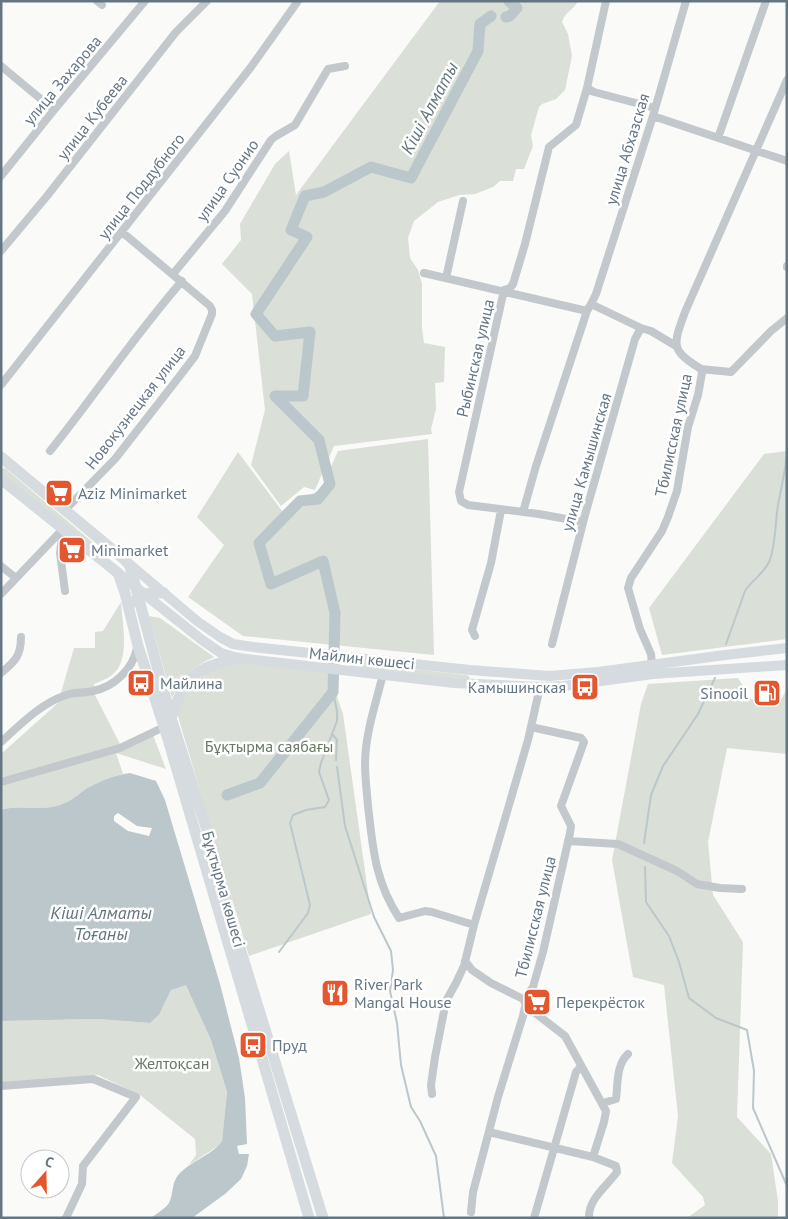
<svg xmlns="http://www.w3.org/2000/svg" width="788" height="1219" font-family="'PT Sans',sans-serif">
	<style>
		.green { fill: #dadfd7 }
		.water { fill: #bbc7cb; fill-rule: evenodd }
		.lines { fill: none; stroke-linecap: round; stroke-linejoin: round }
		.stream { stroke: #bbc7cb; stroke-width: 2 }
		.river { stroke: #bbc7cb; stroke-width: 11 }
		.street { stroke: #c3c8cc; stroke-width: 8 }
		.secondary { stroke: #d6dbdf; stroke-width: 10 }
		.primary { stroke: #d6dbdf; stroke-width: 11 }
		.labels { text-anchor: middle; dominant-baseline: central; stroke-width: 5; stroke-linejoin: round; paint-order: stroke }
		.street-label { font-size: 16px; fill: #657683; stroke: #fff }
		.poi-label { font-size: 16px; fill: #657683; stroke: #fff; text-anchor: start }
		.park-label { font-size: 16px; fill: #687a64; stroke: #fff }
		.water-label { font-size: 18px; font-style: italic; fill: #60757c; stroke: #fff }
	</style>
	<rect width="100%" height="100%" fill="#fafaf8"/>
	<path class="green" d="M440,1H578C573,11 566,10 562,22L568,34L572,56L565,90L556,99L542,104L539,107L531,135L533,146L524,169H516L513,181H500L493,187L475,194L459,195L438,202L414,221L408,238L410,258L418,270L422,284V328L424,343L445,347L444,382L435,383L436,409L431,429L432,434L334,446L315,490L304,487L281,506L251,465L265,410L252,294L222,264L241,240L240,224L275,164L289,151L296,195Z
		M428,439L434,655L243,636L188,597L224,545L197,517L238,452L282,511L321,489L338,451Z
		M787,451V639L662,655L649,608L764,454Z
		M5,468L97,546L107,555V557L1,477V469Z
		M121,602C122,622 131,661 112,675C107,679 100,681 94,684L95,695L121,746L153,735L166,769L116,753L123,774C110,777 95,784 83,791C74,798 68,803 56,806C38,811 19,804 1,810V754L58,703L74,648H95V632L103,631Z
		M149,616L160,618L214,657C192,667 183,677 172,698Z
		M234,662L329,673L343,714L371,914L249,956L177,713L187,689L209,671Z
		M351,662L466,675L469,676L470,680L350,667Z
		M738,678L751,699L780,702L787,688V754L727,748L708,842L713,895L743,942L737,1117L771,1154L778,1201V1218H687L705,1205L703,1197L672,1163L678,1116L664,985L633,977L612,860L641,704L648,684Z
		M186,984L211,1040L227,1092L222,1141L218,1146L189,1165L196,1155L195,1139L140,1095L98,1075L1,1083V1021L97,1019L150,1023L159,1015L171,990Z"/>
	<path class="water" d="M130,773L156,781L165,800L220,984L239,1058L245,1098L247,1144L237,1146L239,1154H249L247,1166L241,1179L225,1194L192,1218H151C157,1213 165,1209 169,1203C174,1193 171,1183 179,1174C191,1161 214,1154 222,1141L227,1092L211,1040L186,985L171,990L159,1015L150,1023L97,1019L1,1021V810C19,804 38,811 56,806C69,803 76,796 86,789C100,781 115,775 130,773ZM118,813L137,826L152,828L149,836L128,831L114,821V816Z"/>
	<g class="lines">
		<path class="stream" d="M726,644L745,591C752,580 764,573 769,562C776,546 775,522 778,505C781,487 786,470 787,452
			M332,734L337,740L336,760
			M337,767L345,826L374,917L391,951L393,970L390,991L397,1023L401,1065L411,1107L420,1121L436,1156L444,1218
			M644,843L651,795L663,766L698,714L715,678
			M645,867L646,902L669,936L679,962L689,998L716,1018L747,1030L754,1071L753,1108L787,1186
			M279,952L308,913L310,905L290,823L293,815L306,810L325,807L329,800L319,772L321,763L337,721V711L333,692"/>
		<path class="river" d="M506,17L510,16L517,8L509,1
			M227,795L260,783L333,692L335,613L323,561L271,584L259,543L300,501L318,499L330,484L319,440L275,396H303L310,332L275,336L256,314L307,237L291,230L305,196L324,192L371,167L411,178L478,51L480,24L491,16"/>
		<path class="street" d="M97,1L102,5
			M1,66L54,110
			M587,88L594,92L655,108
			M653,116L787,161
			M718,138L766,1
			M1,176L54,110L145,1
			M1,251L47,196L176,32L207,1
			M787,266V267
			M424,273L587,311
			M173,274L225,211L271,140L276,136L295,125L328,69L345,66
			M446,278L463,201
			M641,328L591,304L596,294L653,116L686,1
			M701,369L731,372L771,331L787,318
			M1,385L251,67L298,1
			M50,451C95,395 135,335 182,281
			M65,510L115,459L179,377L195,356L212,314V310L210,306L122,232
			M523,512L536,466L587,311L591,304
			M583,522L539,514L468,505L461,501L459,492L504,290L510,288L513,284L525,244L549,147L576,125L587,88L606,1
			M1,566L16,578
			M1,594L63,529L60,553L65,591
			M475,636L472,630L491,563L501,510
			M552,644L585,515L635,339L641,328L651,331L676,346
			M652,664L651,654L640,629L628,588L631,578L662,531L668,517L677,491L688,427L698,395L702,373L701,369C670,350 673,345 685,312L787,80
			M1,673C15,661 21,656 21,637
			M383,674C376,703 365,734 365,764C365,778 367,792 368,806C373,849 375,881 399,918L425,911L432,912L474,925L528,740L540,687
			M1,742C21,724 40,704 66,695C74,692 85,693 93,691C114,687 133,669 137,648
			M1,782L120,748L164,727
			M568,841L618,844L677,871L697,884L720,888L742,889
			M465,961L472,970L491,983L523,999L526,1005L534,1012L565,1036L606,1111L604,1122L593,1157
			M1,1086L93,1079L136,1097L83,1166L82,1184L66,1218
			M432,1094L431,1085L435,1057L446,1001L456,983L464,966L474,925
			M603,1103L616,1099C618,1084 616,1065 628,1054
			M489,1132L593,1157L616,1166L617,1172C607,1186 588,1199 589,1218
			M471,1212L473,1192L498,1097L523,1016L528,994L533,987L543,952L570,833L571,826L561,806L584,742L581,738L531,727
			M534,1218L576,1072L581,1066"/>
		<path class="secondary" d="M127,562L197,621L220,637L233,644L253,647L470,670L549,676L598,672L725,655L787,648
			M118,573L202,640L221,653L238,658L454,683L540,687L564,686L653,674L787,665"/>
		<path class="primary" d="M1,457L125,560L130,566L171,718L214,852L232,922L323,1218
			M1,479L118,573L125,593L138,646L167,736L309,1218
			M134,602C143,592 152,592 164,593
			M171,718C186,675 195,668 238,658"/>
	</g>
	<defs>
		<symbol id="supermarket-square" viewBox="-11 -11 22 22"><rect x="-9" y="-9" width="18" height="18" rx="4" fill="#e4572e" stroke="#fff"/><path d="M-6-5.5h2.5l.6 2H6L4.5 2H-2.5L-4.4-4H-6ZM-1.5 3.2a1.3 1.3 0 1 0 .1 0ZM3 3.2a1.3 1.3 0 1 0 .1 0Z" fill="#fff"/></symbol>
		<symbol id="bus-square" viewBox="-11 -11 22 22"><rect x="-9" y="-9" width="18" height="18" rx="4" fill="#e4572e" stroke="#fff"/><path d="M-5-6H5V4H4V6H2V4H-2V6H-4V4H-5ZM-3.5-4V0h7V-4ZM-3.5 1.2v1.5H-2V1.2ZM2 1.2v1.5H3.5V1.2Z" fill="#fff"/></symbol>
		<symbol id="fuel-square" viewBox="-11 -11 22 22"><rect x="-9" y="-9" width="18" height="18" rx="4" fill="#e4572e" stroke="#fff"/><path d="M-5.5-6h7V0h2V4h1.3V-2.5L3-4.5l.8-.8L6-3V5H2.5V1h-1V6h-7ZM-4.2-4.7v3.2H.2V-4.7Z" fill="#fff"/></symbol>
		<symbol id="restaurant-square" viewBox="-11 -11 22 22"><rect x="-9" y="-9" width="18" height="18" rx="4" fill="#e4572e" stroke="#fff"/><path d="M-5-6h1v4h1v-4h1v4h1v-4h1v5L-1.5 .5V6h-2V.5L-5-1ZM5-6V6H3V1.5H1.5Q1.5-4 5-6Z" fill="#fff"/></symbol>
	</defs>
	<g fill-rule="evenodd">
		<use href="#supermarket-square" x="43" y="477" width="32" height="32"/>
		<use href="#supermarket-square" x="56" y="534" width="32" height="32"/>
		<use href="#bus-square" x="125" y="667" width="32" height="32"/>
		<use href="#bus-square" x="569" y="671" width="32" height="32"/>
		<use href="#fuel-square" x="751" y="677" width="32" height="32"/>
		<use href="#restaurant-square" x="319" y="977" width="32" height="32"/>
		<use href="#supermarket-square" x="521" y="986" width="32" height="32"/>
		<use href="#bus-square" x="237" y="1029" width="32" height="32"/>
	</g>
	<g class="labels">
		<g class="street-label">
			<text transform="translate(62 80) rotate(-50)">улица Захарова</text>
			<text transform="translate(92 117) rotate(-52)">улица Кубеева</text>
			<text transform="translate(627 149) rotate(-73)">улица Абхазская</text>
			<text transform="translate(227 180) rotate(-55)">улица Суонио</text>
			<text transform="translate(141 186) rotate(-52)">улица Поддубного</text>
			<text transform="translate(475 358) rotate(-77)">Рыбинская улица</text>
			<text transform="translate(135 407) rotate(-52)">Новокузнецкая улица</text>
			<text transform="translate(673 435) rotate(-78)">Тбилисская улица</text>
			<text transform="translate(586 462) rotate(-74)">улица Камышинская</text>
			<text transform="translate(362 658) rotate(6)">Майлин көшесі</text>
			<text transform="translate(224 889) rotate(74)">Бұқтырма көшесі</text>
			<text transform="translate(535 917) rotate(-76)">Тбилисская улица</text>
		</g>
		<g class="poi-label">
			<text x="78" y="493">Aziz Minimarket</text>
			<text x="91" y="550">Minimarket</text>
			<text x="160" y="683">Майлина</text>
			<text x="566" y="687" text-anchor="end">Камышинская</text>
			<text x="748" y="693" text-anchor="end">Sinooil</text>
			<text x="354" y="984">River Park<tspan x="354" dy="18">Mangal House</tspan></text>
			<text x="556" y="1002">Перекрёсток</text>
			<text x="272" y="1045">Пруд</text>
		</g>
		<g class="park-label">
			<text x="269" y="746">Бұқтырма саябағы</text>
			<text x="172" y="1063">Желтоқсан</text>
		</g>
		<g class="water-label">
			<text transform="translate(429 108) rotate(-62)">Кіші Алматы</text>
			<text x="101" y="912">Кіші Алматы<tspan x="101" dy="21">Тоғаны</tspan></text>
		</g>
	</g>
	<rect width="788" height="1219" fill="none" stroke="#657683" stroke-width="5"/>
	<g transform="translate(45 1174) rotate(20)"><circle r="24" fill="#ffffff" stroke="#c1c8cd"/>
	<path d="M0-4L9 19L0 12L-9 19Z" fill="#e4572e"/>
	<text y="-8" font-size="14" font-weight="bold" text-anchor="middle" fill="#657683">С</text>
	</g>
</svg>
